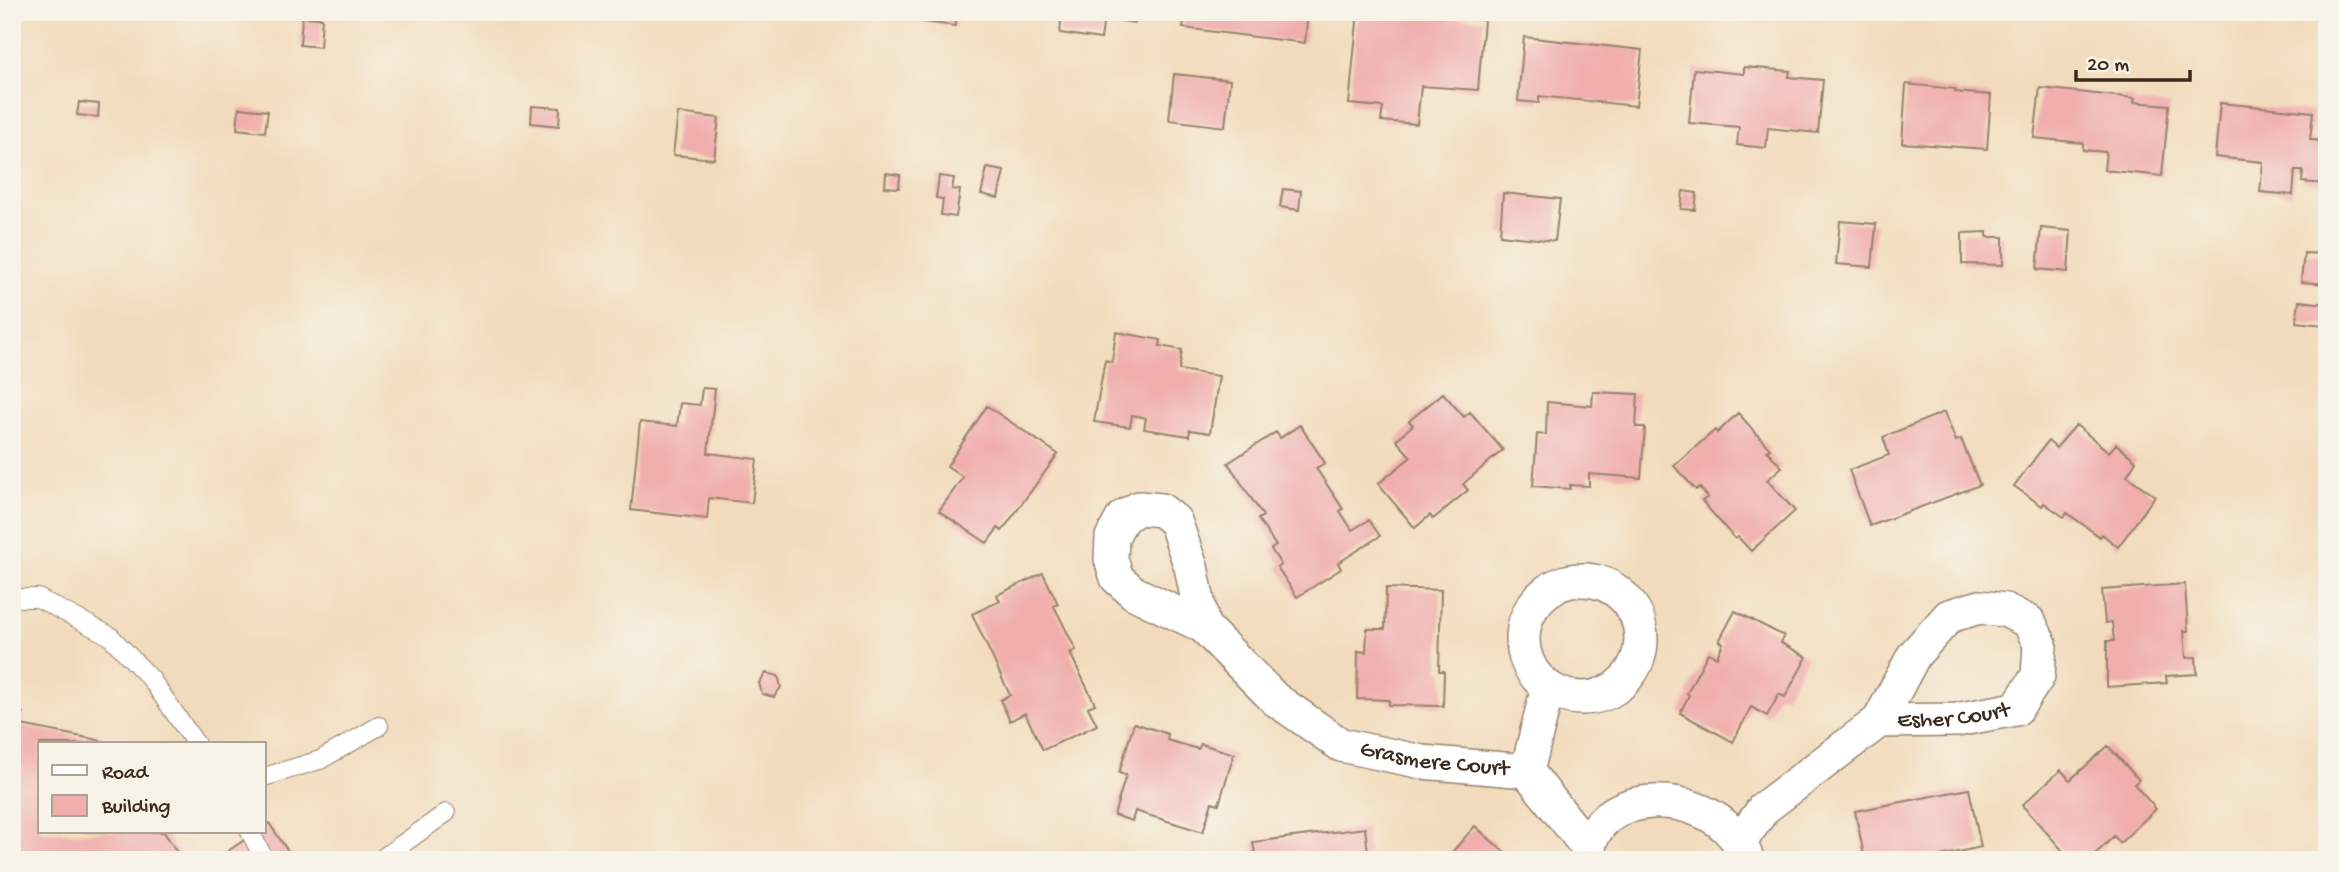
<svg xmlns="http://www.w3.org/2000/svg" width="2339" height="872" font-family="'Gochi Hand',sans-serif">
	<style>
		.building { fill: #f0aead }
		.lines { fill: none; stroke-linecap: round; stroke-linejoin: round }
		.service-casing { stroke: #96826d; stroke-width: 20 }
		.minor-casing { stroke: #96826d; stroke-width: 36 }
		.service { stroke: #fff; stroke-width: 18 }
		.minor { stroke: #fff; stroke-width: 33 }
		.labels { text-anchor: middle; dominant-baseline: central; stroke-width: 7; stroke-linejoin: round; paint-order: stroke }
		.street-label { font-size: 23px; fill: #3b2a1e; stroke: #f7f3e8 }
	</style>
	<rect width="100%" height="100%" fill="#f7f3e8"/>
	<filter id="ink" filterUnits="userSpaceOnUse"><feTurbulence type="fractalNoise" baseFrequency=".0143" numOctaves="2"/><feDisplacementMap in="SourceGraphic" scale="14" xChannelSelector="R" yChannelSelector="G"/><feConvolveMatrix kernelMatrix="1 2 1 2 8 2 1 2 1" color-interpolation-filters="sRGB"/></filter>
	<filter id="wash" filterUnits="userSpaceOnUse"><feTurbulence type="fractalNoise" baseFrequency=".00686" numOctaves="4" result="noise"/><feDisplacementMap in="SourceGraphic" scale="28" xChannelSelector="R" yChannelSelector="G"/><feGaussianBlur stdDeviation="1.57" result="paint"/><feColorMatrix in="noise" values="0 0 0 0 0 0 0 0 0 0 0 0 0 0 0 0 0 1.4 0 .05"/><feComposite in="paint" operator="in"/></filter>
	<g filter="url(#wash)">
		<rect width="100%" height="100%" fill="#f2dbbc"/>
		<g id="blocks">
			<path class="building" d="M879,12H957L955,26L879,16Z
				M1062,12H1136L1135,23L1104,18L1101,39L1060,33Z
				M1185,12H1308L1305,43L1183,28Z
				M1358,12H1403L1484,20L1478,90L1421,86L1417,124L1381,121L1383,107L1349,104Z
				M302,17L322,18L320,47L300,45Z
				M1524,37L1642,50L1636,106L1539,96V103L1518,101Z
				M1744,67L1790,71L1789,77L1823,80L1818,133L1768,128L1766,148L1737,145L1739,127L1689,123L1694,69L1744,74Z
				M1174,74L1230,80L1225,127L1169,120Z
				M1906,84L1956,89L1955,92L1991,95L1987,149L1902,143Z
				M2040,88L2135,98L2134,102L2169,105L2162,176L2104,170L2106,152L2083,150V143L2034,138Z
				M79,102L99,104L98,117L77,115Z
				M2220,103L2313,112L2310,140L2324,141L2325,133H2327V184L2302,182L2303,171H2295L2293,195L2260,192L2263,162L2215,157Z
				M532,106L560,108L559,126L531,123Z
				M239,108L268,111L265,132L237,129Z
				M678,113L719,118L714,159L673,155Z
				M987,168L1004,171L998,198L981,194Z
				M886,173L900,175L899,188L885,187Z
				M939,176L954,178L952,189L960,190L956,217L941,215L943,199L936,198Z
				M1283,189L1301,191L1299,210L1280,207Z
				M1683,191L1697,193L1695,210L1681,209Z
				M1503,193L1560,199L1555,241L1500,235Z
				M1840,221L1876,224L1872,267L1836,264Z
				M2041,228L2071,231L2068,272L2037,269Z
				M1987,232V237H2003V265L1962,264V233Z
				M2304,253L2327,254V284L2301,282Z
				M2299,301L2326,304L2324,325L2296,322Z
				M1116,332L1161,340L1160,346L1182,350L1179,370L1219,376L1210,433L1190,430L1189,436L1144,429L1146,418L1132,415L1130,427L1094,422L1105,360L1112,362Z
				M702,388L715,389L708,453L757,459L752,503L709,498L707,519L631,510L640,422L677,426L680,403L700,405Z
				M1593,392L1638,394L1636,427H1645L1641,478L1589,474V486L1570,485V489L1533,486L1537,434L1546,435L1547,402L1592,406Z
				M1443,393L1464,417L1470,412L1503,450L1463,484L1468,490L1433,519L1430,515L1415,528L1378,484L1411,457L1396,440L1413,425L1409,421Z
				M987,406L1058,454L1002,531L998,528L987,543L939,511L963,477L947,466Z
				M1944,412L1956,441L1961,439L1980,485L1870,526L1849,470L1889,455L1883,437Z
				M1738,413L1770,449L1767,451L1782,467L1767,480L1795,511L1751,551L1738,537L1735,539L1702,501L1708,497L1699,487L1696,490L1674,466L1715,430L1717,433Z
				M1300,425L1325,463L1316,468L1343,509L1340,511L1352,530L1369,520L1380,536L1338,563L1341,569L1297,597L1277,567L1281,565L1271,549L1276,546L1258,519L1263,516L1228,463L1276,432L1280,438Z
				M2076,425L2109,452L2116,444L2136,461L2127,476L2155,496L2118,547L2102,534L2100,537L2067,513L2064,517L2044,503L2042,506L2014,486L2048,441L2056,448Z
				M1043,573L1058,604L1054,606L1076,650L1070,653L1095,704L1088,707L1097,725L1043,750L1025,713L1010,721L1000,700L1010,695L972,614L1000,601L997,595Z
				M2185,584L2188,631H2184L2186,658L2196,657L2197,674L2166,676L2167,683L2107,687V641H2114L2112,622L2105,623L2102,590Z
				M1386,588L1441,590L1439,671H1444L1443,706L1389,705V700L1357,699L1358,651L1366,652L1367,629H1385Z
				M1735,611L1784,636L1781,643L1807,657L1785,697L1779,694L1767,716L1751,707L1733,742L1680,713L1689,695L1687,693L1708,653L1717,657L1723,643L1719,641Z
				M766,673L778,676L781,687L774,697L762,694L759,683Z
				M12,710L23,713L21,725L103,741L105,744H40V832H164L182,860H12Z
				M1134,723L1168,734L1167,740L1198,749L1201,744L1234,754L1219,804L1212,802L1203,832L1135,811L1132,821L1114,815L1126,775L1119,773Z
				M2108,746L2139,780L2134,784L2156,809L2120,843L2114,836L2089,860H2071L2022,805L2061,770L2070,780Z
				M1969,789L1981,847L1940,856L1941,860H1865L1855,811Z
				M269,823L294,860H215L256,832H264V826Z
				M1475,826L1511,858L1510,860H1445Z
				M1365,828L1369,860H1256L1253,842Z"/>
		</g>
	</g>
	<g filter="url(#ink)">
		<use href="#blocks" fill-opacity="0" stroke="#96826d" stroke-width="2"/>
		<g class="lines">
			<defs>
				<path id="service" d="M12,598H38L110,636L151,679L196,744
					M264,777L320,760L379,726
					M250,832L265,860
					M380,860L446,813"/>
				<g id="minor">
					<circle cx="1582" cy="639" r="59"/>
					<path id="s1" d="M1203,626L1134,593L1117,578L1111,559L1112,537L1123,517L1139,508L1161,510L1175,521L1191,567L1203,626L1275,699L1341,745L1422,762L1527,771L1589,849"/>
					<path d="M1527,771L1548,687"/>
					<path id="s2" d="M1739,843L1764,808L1879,721L1956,720L2016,709L2038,676L2040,644L2029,622L2005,610L1980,607L1949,616L1914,655L1879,721"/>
					<path d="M1587,860C1591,786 1698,788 1734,836C1740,844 1745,850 1747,860"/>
				</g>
			</defs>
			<use href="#service" class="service-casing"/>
			<use href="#minor" class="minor-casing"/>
			<use href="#service" class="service"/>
			<use href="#minor" class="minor"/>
		</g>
	</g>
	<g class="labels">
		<g class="street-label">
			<text stroke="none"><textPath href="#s2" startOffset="262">Esher Court</textPath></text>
			<text stroke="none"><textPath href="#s1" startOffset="609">Grasmere Court</textPath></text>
		</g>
	</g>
	<rect width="2339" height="872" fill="none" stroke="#f7f3e8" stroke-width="42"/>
	<rect x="38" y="742" width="228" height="91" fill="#f7f3e8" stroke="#aca397" stroke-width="2"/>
	<rect x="52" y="765" width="35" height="10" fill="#ffffff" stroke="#aca397" stroke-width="2"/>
	<text x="102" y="778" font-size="21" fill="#3b2a1e">Road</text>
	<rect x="52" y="795" width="35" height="21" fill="#f0aead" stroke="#aca397" stroke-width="2"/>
	<text x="102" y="812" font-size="21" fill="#3b2a1e">Building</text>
	<path d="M2076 70v10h114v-10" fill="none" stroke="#3b2a1e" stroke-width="3.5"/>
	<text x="2087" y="70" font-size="21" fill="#3b2a1e" stroke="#f7f3e8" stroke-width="5" paint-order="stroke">20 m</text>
</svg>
